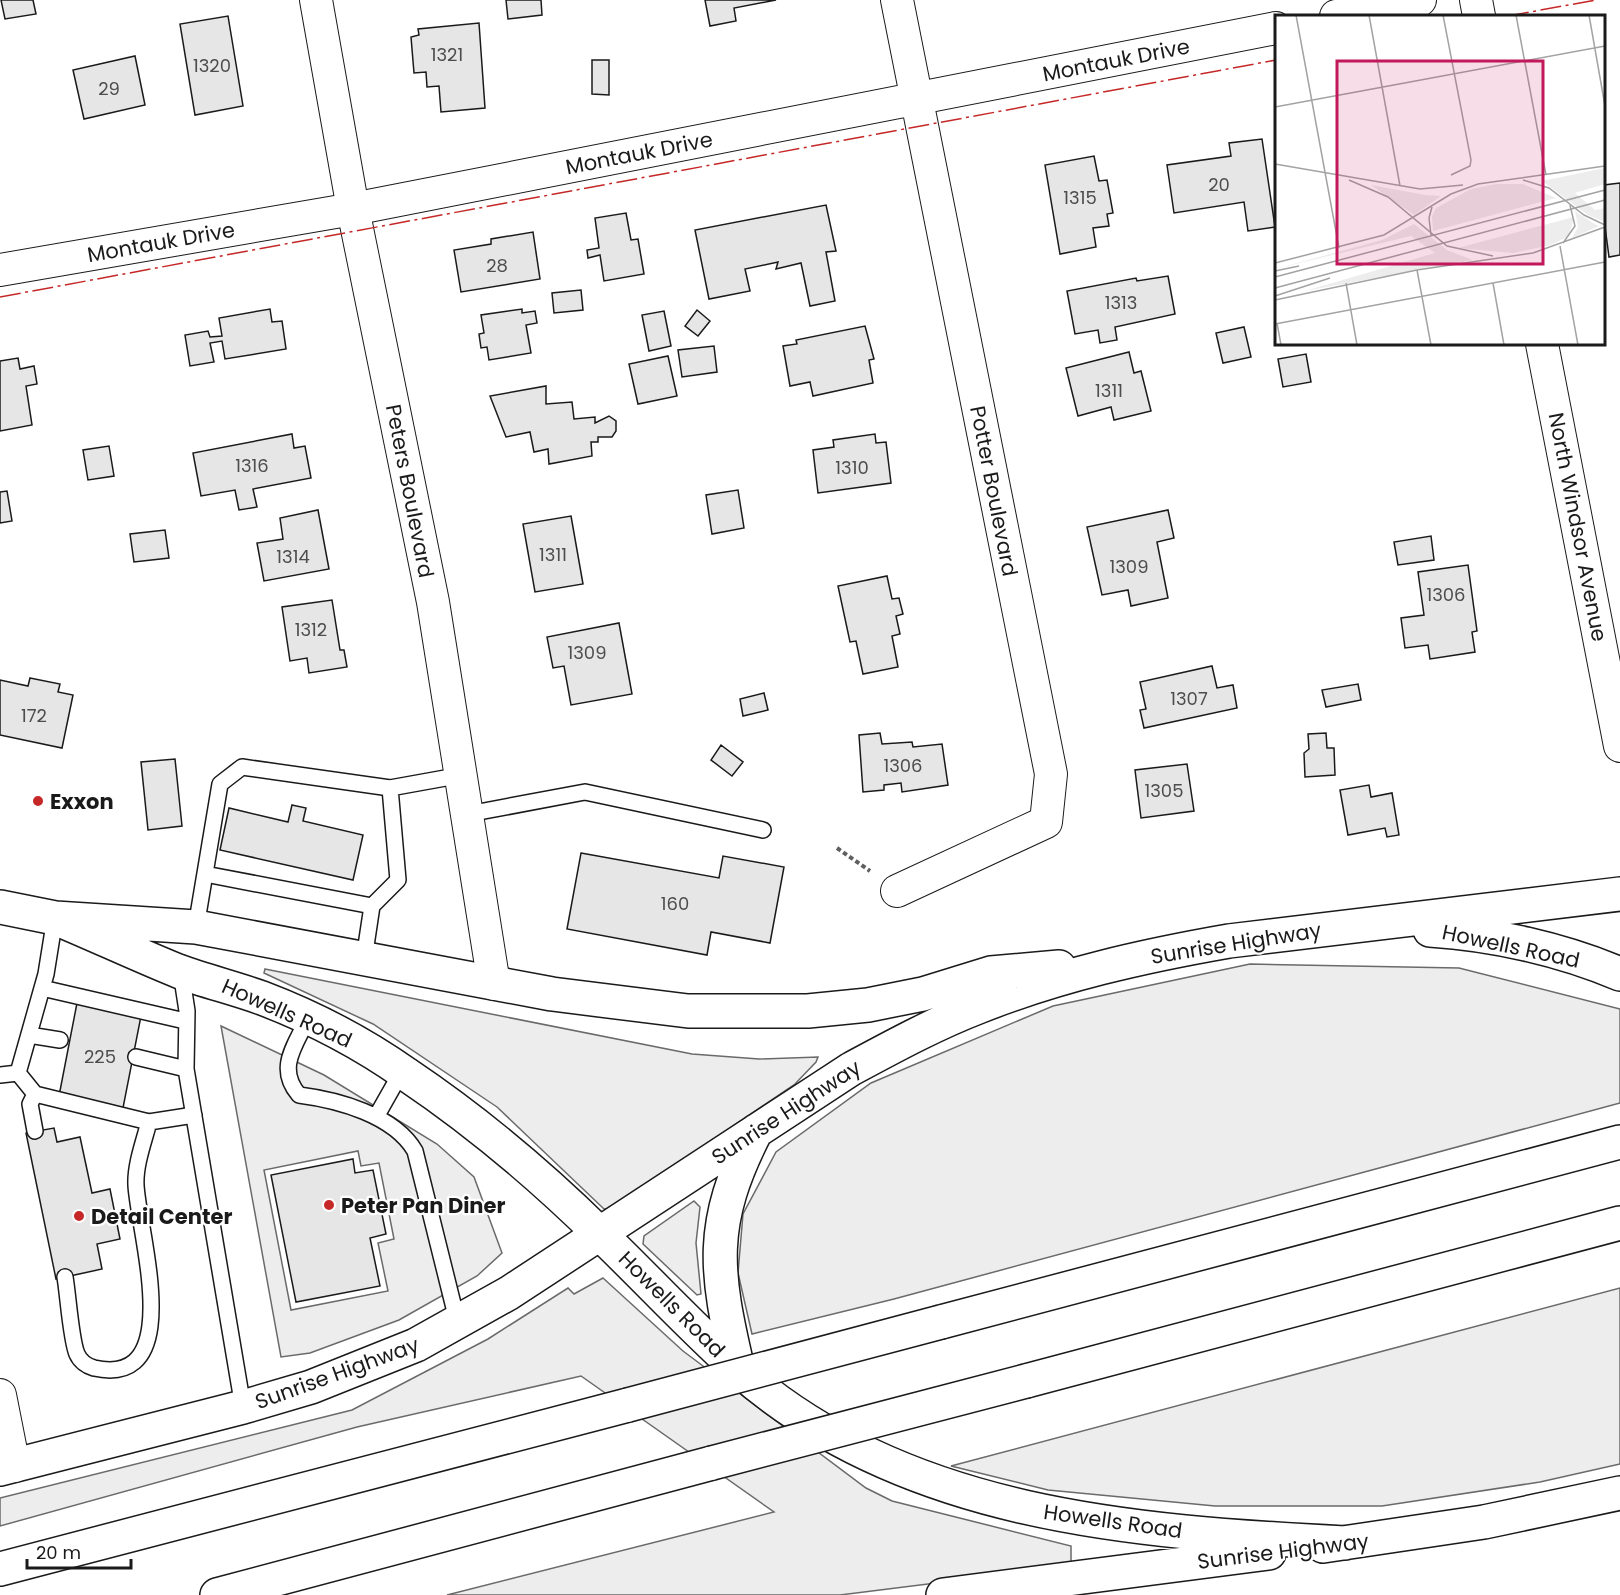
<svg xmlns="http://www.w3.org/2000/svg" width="1620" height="1595" font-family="Poppins,sans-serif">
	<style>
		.built { fill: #ededed; stroke: #6a6a6a; stroke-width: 1.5; fill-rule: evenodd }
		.building { fill: #e6e6e6; stroke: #1a1a1a; stroke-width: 1.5 }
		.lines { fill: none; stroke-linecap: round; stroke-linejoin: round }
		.service-casing { stroke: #1a1a1a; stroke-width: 18 }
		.minor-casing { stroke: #1a1a1a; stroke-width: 34 }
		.secondary-casing { stroke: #1a1a1a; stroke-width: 36 }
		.motorway-casing { stroke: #1a1a1a; stroke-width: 36 }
		.path { stroke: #5f5f5f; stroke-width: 4; stroke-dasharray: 4.5 3; stroke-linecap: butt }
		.service { stroke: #fff; stroke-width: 15 }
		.minor { stroke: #fff; stroke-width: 32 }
		.secondary { stroke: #fff; stroke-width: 33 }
		.motorway { stroke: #fff; stroke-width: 33 }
		.motorway-bridge-casing { stroke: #1a1a1a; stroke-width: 36; stroke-linecap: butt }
		.motorway-bridge { stroke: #fff; stroke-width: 33 }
		.power { stroke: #c62828; stroke-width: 1.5; stroke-dasharray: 21 4.5 3 4.5; stroke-linecap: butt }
		.poi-dot { fill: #c62828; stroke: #fff; stroke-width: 2 }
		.labels { text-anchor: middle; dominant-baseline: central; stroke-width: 4.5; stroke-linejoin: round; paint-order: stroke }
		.number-label { font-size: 18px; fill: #4d4d4d }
		.street-label { font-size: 21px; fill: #1a1a1a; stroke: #fff }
		.poi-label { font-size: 21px; font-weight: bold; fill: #1a1a1a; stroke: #fff; text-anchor: start }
		.inset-road { fill: none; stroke: #a3a3a3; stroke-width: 1.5 }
		.view { fill: #c2185b; fill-opacity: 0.15; stroke: #c2185b; stroke-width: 3 }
		.inset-edge { fill: none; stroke: #1a1a1a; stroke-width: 3 }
	</style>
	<rect width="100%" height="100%" fill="#fff"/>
	<path class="built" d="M1250,964L1459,968L1620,1009V1103L894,1299L752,1334L738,1273L743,1214L776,1152L871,1083L1053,1006Z
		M265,969L692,1054L759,1059L818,1057L816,1062L795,1084L612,1208L604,1209L497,1107L373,1024L264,973Z
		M221,1026L324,1075L437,1144L474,1177L502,1253L477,1276L399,1320L310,1353L281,1357ZM358,1151L361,1166L379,1163L394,1239L378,1243L388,1291L291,1310L264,1170Z
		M694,1201L700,1207L696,1243L701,1294L697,1295L643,1244L644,1236Z
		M603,1278L683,1351L866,1488L892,1501L1071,1546V1566L840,1595H447L774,1512L581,1376L357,1427L0,1526V1498L352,1410L488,1339L568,1288L574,1294Z
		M1620,1288V1464L1540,1482L1382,1506H1215L1048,1490L951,1466Z"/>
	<path class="building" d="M1,0H33L36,14L5,19Z
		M506,0H541L542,15L508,19Z
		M705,0H776L734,8L736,21L710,26Z
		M228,16L243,106L195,115L180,24Z
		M479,23L485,108L441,112L439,86L427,87L426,72L414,73L411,37L419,35L418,29Z
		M135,56L145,105L84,119L73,70Z
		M592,60H609V95L592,94Z
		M1262,139L1275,227L1248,231L1244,202L1174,213L1167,165L1231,156L1229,143Z
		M1094,156L1099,181L1107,180L1113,213L1107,214L1109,226L1093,228L1096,247L1060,254L1045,165Z
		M1620,183V255L1609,257L1604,219V185Z
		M826,205L836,251L826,252L835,301L810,306L801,263L776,269L778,262L745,269L750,291L709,299L695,230Z
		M626,213L631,240L638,239L644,274L604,281L600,255L588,258L587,250L599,248L595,218Z
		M533,232L540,279L461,292L454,250L491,244V239Z
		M1168,276L1175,314L1115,327L1117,340L1100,343L1098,330L1075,334L1067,291L1136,278L1137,281Z
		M581,290L583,310L554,313L552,293Z
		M270,309L272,322L282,321L286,349L225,359L222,341L210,343L214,362L190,366L185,335L208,331L210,337L222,336L219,318Z
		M522,309V313L535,311L537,323L526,325L531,353L489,360L487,347L481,348L479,334L484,333L481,315Z
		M697,310L710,321L698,336L685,326Z
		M664,311L671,346L649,351L642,315Z
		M865,326L874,359L869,360L873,383L813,396L810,382L790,386L783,346L797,344L796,340Z
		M1244,327L1251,357L1223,363L1216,333Z
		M714,346L717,372L682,377L678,350Z
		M1129,352L1134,373L1141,371L1151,411L1114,420L1111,407L1078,416L1066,368Z
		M1306,354L1311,382L1283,387L1278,359Z
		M668,356L677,396L638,404L629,364Z
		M18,358L20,369L34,366L37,384L26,386L32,425L0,431V361Z
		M546,386V404L572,402L574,419L595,417V423L609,416L616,421V431L612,437H598V442H591L592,456L549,464L548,449L534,452L530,432L506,437L490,396Z
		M292,434L294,448L305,446L311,478L253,489L257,507L239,510L235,490L201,496L193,453Z
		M875,434L876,443L886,442L891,483L818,493L813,450L834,447L833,440Z
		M109,446L114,476L88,480L83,450Z
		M738,490L744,528L712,534L706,495Z
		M7,491L12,521L0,523V492Z
		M318,510L329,569L264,581L257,543L283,539L280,518Z
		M1168,510L1174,538L1157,542L1168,598L1131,606L1128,590L1102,595L1087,527Z
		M571,516L583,584L535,592L523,524Z
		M165,530L169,558L134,562L130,534Z
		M1431,536L1434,560L1398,565L1394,542Z
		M1468,565L1477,631L1472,632L1475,652L1430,659L1428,645L1405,648L1401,618L1424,615L1418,572Z
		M887,576L892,599L899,598L903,614L896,616L900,634L892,636L898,667L863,674L856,641L850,642L838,586Z
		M332,600L340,650H344L347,667L309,673L307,658L290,661L282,607Z
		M619,623L632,694L571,705L564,666L553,668L547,637Z
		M1212,666L1217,688L1233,685L1237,708L1144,728L1140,710L1146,709L1140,682Z
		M30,678L60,684L58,692L73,695L62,748L0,735V680L28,686Z
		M1358,684L1361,700L1326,707L1322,690Z
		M764,693L768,710L743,716L740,699Z
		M880,733L882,744L912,742L913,747L942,744L948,785L902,792L901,783L884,785V790L863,792L859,735Z
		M1326,733L1327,748H1334L1335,775L1305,777L1304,753L1309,749L1308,734Z
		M721,745L743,762L732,776L711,760Z
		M175,759L182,826L148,830L141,762Z
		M1187,764L1194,811L1141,818L1135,770Z
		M1369,785L1371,797L1392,793L1399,835L1387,837L1385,828L1348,835L1340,790Z
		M292,805L306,808L303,821L363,835L353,880L220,850L229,808L288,822Z
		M581,853L719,878L723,856L784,867L770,943L711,932L707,955L567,929Z
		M77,1003L141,1016L123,1108L59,1096Z
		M54,1128L57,1142L80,1137L92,1193L110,1189L120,1239L97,1244L102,1269L56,1279L26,1133Z
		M353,1159L355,1173L373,1170L386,1234L370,1238L380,1286L296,1302L271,1175Z"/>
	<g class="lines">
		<defs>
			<path id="service" d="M468,814L585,792L763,830
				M205,874L372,906L398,880L390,788
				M196,927L220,784L242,767L390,788L462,775
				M364,959L372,906
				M181,972L187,1011L186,1069L243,1407
				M42,988L185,1021
				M308,1018C295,1046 276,1068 299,1095C338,1100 394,1115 415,1151L458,1324
				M29,1035L60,1040
				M136,1057L186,1069
				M18,1073L46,974L55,918
				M0,1075L18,1073L35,1094L149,1122C144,1141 135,1165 136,1185C138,1231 188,1389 94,1368C87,1366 80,1361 77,1354C71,1341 68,1294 65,1277
				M35,1094L30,1104L35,1131
				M376,1117L402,1071
				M149,1122L194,1115"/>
			<path id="minor" d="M316,0L353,209L433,602L494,984
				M897,0L1051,774L1046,822L897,891
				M1476,0L1479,16
				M1336,16L1420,0
				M0,270L353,209L1276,28
				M1542,344L1620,746
				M0,1395L14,1466"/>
			<path id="secondary" d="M0,907L55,918L196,927L552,994L688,1011H808L868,1005L923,994L991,973L1059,967
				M55,918C96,935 136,954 178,971C205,981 234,988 262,998C312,1017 362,1043 406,1074C476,1121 540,1175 600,1234C646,1278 690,1326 738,1369C903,1516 1135,1532 1345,1543
				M1430,930C1493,934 1561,949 1620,974
				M738,1369C715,1271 708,1224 756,1131
				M0,1469L243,1407L311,1387L416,1345L509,1293L851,1069C892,1047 934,1024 978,1007C1059,975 1143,956 1229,941L1620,894
				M1323,1546L1484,1522L1620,1493
				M943,1595L1269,1553"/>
			<path id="motorway" d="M941,1322L1620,1142
				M1026,1381L1620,1223
				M0,1569L628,1405
				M217,1595L712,1463"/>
		</defs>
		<use href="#service" class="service-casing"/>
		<use href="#minor" class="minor-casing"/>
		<use href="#secondary" class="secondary-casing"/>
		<use href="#motorway" class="motorway-casing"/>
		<path class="path" d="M837,848L870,871"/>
		<use href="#service" class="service"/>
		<use href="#minor" class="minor"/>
		<use href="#secondary" class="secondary"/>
		<use href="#motorway" class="motorway"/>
		<defs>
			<path id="motorway-bridge" d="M628,1405L941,1322
				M712,1463L1026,1381"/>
		</defs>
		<use href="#motorway-bridge" class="motorway-bridge-casing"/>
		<use href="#motorway-bridge" class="motorway-bridge"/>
		<path class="power" d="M1508,16L1596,0
			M0,297L1276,60"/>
	</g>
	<g class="poi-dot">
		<circle cx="38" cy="801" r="6"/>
		<circle cx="329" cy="1205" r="6"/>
		<circle cx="79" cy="1216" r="6"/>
	</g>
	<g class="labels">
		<g class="number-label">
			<text x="447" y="54">1321</text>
			<text x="212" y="65">1320</text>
			<text x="109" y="88">29</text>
			<text x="1219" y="184">20</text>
			<text x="1080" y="197">1315</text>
			<text x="497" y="265">28</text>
			<text x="1121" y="302">1313</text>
			<text x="1109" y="390">1311</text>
			<text x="252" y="465">1316</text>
			<text x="852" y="467">1310</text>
			<text x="553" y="554">1311</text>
			<text x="293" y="556">1314</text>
			<text x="1129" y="566">1309</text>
			<text x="1446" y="594">1306</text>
			<text x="311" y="629">1312</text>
			<text x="587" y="652">1309</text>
			<text x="1189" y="698">1307</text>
			<text x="34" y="715">172</text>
			<text x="903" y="765">1306</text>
			<text x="1164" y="790">1305</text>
			<text x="675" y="903">160</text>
			<text x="100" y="1056">225</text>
		</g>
		<g class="street-label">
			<text transform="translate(1116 60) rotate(-11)">Montauk Drive</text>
			<text transform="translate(639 153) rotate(-11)">Montauk Drive</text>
			<text transform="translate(161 242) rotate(-10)">Montauk Drive</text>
			<text transform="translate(410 491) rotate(79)">Peters Boulevard</text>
			<text transform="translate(994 491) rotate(79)">Potter Boulevard</text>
			<text transform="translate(1578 527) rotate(79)">North Windsor Avenue</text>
			<text transform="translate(1236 943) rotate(-9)">Sunrise Highway</text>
			<text transform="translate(1511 946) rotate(12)">Howells Road</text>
			<text transform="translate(287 1013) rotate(24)">Howells Road</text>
			<text transform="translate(786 1112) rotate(-33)">Sunrise Highway</text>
			<text transform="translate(672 1304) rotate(45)">Howells Road</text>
			<text transform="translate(337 1373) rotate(-20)">Sunrise Highway</text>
			<text transform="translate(1113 1521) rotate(8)">Howells Road</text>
			<text transform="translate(1283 1551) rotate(-7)">Sunrise Highway</text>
		</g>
		<g class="poi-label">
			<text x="50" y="801">Exxon</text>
			<text x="341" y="1205">Peter Pan Diner</text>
			<text x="91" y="1216">Detail Center</text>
		</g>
	</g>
	<g transform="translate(1275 15)">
		<rect width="330" height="330" fill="#fff"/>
		<path d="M330,153V169L300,178L320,195L330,193V207L313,200L267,166ZM221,169H248L281,183L158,216L157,201L161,193L196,174ZM96,170L150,180L166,181L139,200ZM300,196L318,208L324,211L297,223L303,212ZM299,202L294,221L276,230L238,238L183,233ZM139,209L172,235L198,245L30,276L160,238L136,221L0,254L107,225Z" fill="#ededed"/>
		<path class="inset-road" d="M21,0L64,233M94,0L125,171M168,0L196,145L195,151L176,160M241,0L271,160M314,0L330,91M0,92L330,31M0,149L145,174L188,170M74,165L113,182L172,231L218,241M248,165L274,173L309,200L330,210M156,220L154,203L157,192M288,228L300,211L295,190M285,231L303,330M0,248L109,220L176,179L203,169L330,151M142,255L156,330M0,256L24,251M0,262L330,175M71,268L82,330M218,268L229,330M0,273L330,185M0,281L55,263M0,285L142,255L258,238L330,212M2,308L6,330M0,309L330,247"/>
		<path class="view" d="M62,46H268V249H62Z"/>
		<rect width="330" height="330" class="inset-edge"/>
	</g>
	<path d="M27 1559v9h104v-9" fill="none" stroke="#1a1a1a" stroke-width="3"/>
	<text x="36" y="1559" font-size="18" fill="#1a1a1a" stroke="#ffffff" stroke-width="4.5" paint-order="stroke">20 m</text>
</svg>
